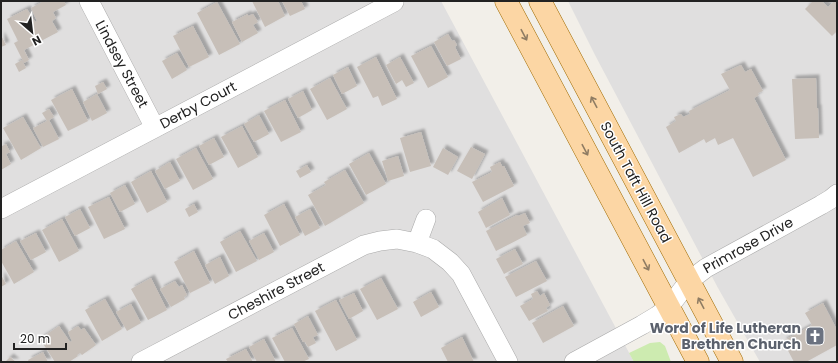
<svg xmlns="http://www.w3.org/2000/svg" width="838" height="363" font-family="Poppins,sans-serif">
	<style>
		.residential { fill: #e0dfdf }
		.grass { fill: #cdebb0 }
		.building { fill: #c7bfb8; filter: url(#shadow) }
		.lines { fill: none; stroke-linecap: round; stroke-linejoin: round }
		.minor-casing { stroke: #a9a9a9; stroke-width: 20 }
		.major-casing { stroke: #a06b00; stroke-width: 23 }
		.minor { stroke: #fff; stroke-width: 19 }
		.major { stroke: #fcd6a4; stroke-width: 22 }
		.oneway { stroke: #8f7c63 }
		.labels { text-anchor: middle; dominant-baseline: central; stroke-width: 3; stroke-linejoin: round; paint-order: stroke }
		.street-label { font-size: 14px; fill: #222; stroke: #fff }
		.worship-label { font-size: 14px; font-weight: bold; fill: #5b616d; stroke: #fff; text-anchor: end }
	</style>
	<defs>
		<filter id="shadow"><feDropShadow dx="3.5" dy="-3.5" stdDeviation="1" flood-color="#0004"/></filter>
	</defs>
	<rect width="100%" height="100%" fill="#f2efe9"/>
	<path class="residential" d="M1,1H441L634,362H1Z
		M568,1H837V362H760L718,288L595,55Z"/>
	<path class="grass" d="M660,342L665,346L671,362H634L629,353L650,343Z"/>
	<path class="building" d="M44,1H64L66,5L53,12L56,18L52,21L58,32L24,50L29,60L24,63L14,43L18,41L7,19L27,9L35,22L37,21L31,8Z
		M252,1H278L285,16L265,27Z
		M282,1H301L305,9L290,16Z
		M813,1H822L828,7L834,1H837V31L832,36L805,9Z
		M217,2L240,44L219,55L197,13Z
		M248,14V16L253,14L258,22L253,25L258,33L242,42L232,22Z
		M193,26L209,57L189,67L173,36Z
		M448,34L452,41L454,40L457,45L455,47L461,59L447,66L434,42Z
		M1,35L6,45L1,47Z
		M431,46L448,77L428,88L411,56Z
		M177,53L187,70L172,79L162,61Z
		M376,57L397,99L382,106L378,96L373,98L357,67Z
		M400,57L414,83L406,87L402,80L396,84L386,65Z
		M22,60L26,68L19,72L15,64Z
		M741,65L745,72L751,69L763,91L758,93L759,95L754,98L786,160L753,177L733,138L718,145L715,138L706,143L704,139L679,153L666,127L676,121L674,117L681,114L683,117L690,114L689,111L730,90L721,74Z
		M348,67L357,86L342,94L333,75Z
		M330,78L347,109L327,120L310,89Z
		M816,78L817,108H818L819,138L795,139L792,79Z
		M103,82L107,89L98,94L95,86Z
		M72,89L88,121L68,131L51,100Z
		M303,91L312,110L298,118L288,99Z
		M97,94L107,113L92,121L83,102Z
		M285,100L301,132L281,142L264,111Z
		M49,109L54,117L49,120L59,139L43,147L33,128L47,121L42,113Z
		M259,115L269,134L254,142L244,124Z
		M23,117L41,148L21,160L3,128Z
		M242,126L258,157L238,168L221,137Z
		M421,132L431,166L410,172L400,138Z
		M214,138L224,157L209,165L199,146Z
		M1,144L2,146L6,144L10,152L6,154L11,164L1,170Z
		M471,147L485,154L472,179L457,171Z
		M196,148L213,179L193,190L176,159Z
		M443,148L458,157L448,175L433,167Z
		M369,153L386,184L366,195L349,164Z
		M398,156L404,176L388,181L382,161Z
		M170,162L180,181L165,189L155,171Z
		M500,162L502,166H504L514,186L483,202L472,182L492,172L490,167Z
		M307,165L311,172L300,178L296,171Z
		M345,170L364,203L325,226L308,195L326,185L324,182Z
		M151,171L167,202L147,213L131,182Z
		M125,185L135,204L120,212L110,193Z
		M109,197L125,229L104,239L88,207Z
		M502,198L510,215L486,228L478,212Z
		M194,204L198,212L189,217L185,209Z
		M284,204L300,235L280,246L264,215Z
		M80,209L90,228L75,236L65,217Z
		M310,209L320,228L305,236L295,217Z
		M525,213L530,223L523,226L527,235L496,251L486,231L517,215L518,216Z
		M62,219L79,251L59,262L42,230Z
		M240,231L257,261L236,272L220,242Z
		M36,233L46,252L31,260L20,241Z
		M264,233L274,252L259,260L249,241Z
		M16,241L34,272L14,284L1,261V250Z
		M515,249L523,264L504,274L496,259Z
		M194,251L210,283L190,293L174,262Z
		M220,257L229,276L215,284L205,265Z
		M536,261L547,281L516,297L505,277Z
		M1,275L6,284L1,287Z
		M151,278L167,310L148,320L131,289Z
		M381,278L398,309L377,320L360,289Z
		M175,281L179,287L182,285L187,295L184,297L185,299L171,307L160,289Z
		M537,291L540,296L544,293L550,305L546,308L548,311L529,321L520,306L533,299L531,294Z
		M431,292L439,307L421,317L413,302Z
		M354,293L363,311L349,319L339,300Z
		M105,299L122,329L102,341L85,310Z
		M336,300L357,340L336,351L315,311Z
		M823,303L837,330V345L806,362H794L783,341L812,325L805,313Z
		M131,304L141,323L127,331L116,312Z
		M563,306L574,326L543,343L532,323Z
		M308,316L318,335L313,337L316,343L308,347L305,342H303L294,324Z
		M59,326L70,342L72,341L68,332L78,326L81,330L84,328L96,345L82,355L80,353L77,355L78,356L69,362H55L40,339Z
		M292,328L309,359L302,362H285L272,338Z
		M462,337L474,362H448L441,348Z
		M264,339L276,362H257L249,347Z
		M246,349L253,362H228L226,359Z
		M43,352L48,362H29L28,360Z
		M10,357L16,362H5Z"/>
	<g class="lines">
		<defs>
			<path id="minor" d="M89,1L155,128
				M1,209L394,2
				M417,243L426,219
				M141,362L364,245L380,241L397,239L417,243L433,249L450,262L461,274L508,362
				M574,362L642,325L657,316L669,307L689,281L706,268L821,205L831,199L837,194"/>
			<path id="major" d="M506,1L698,362
				M540,1L732,362"/>
		</defs>
		<use href="#minor" class="minor-casing"/>
		<use href="#major" class="major-casing"/>
		<use href="#minor" class="minor"/>
		<use href="#major" class="major"/>
	</g>
	<defs><path id="oneway-shaft" d="M-6 0H5M1.5-3L5.5 0L1.5 3" fill="none" stroke-width="1.6" stroke-linecap="round" stroke-linejoin="round"/></defs>
	<g class="oneway">
		<use href="#oneway-shaft" transform="translate(524 35) rotate(62)"/>
		<use href="#oneway-shaft" transform="translate(594 102) rotate(-118)"/>
		<use href="#oneway-shaft" transform="translate(585 150) rotate(62)"/>
		<use href="#oneway-shaft" transform="translate(646 265) rotate(62)"/>
		<use href="#oneway-shaft" transform="translate(701 303) rotate(-118)"/>
	</g>
	<defs>
		<symbol id="church-square" viewBox="-11 -11 22 22"><rect x="-9" y="-9" width="18" height="18" rx="4" fill="#6b7280" stroke="#fff"/><path d="M-1.2-6h2.4v3.5h3.3v2.4h-3.3V6h-2.4V-.1h-3.3v-2.4h3.3Z" fill="#fff"/></symbol>
	</defs>
	<g fill-rule="evenodd">
		<use href="#church-square" x="804" y="325" width="22" height="22"/>
	</g>
	<g class="labels">
		<g class="street-label">
			<text transform="translate(122 64) rotate(62)">Lindsey Street</text>
			<text transform="translate(198 105) rotate(-28)">Derby Court</text>
			<text transform="translate(636 182) rotate(62)">South Taft Hill Road</text>
			<text transform="translate(748 245) rotate(-29)">Primrose Drive</text>
			<text transform="translate(276 291) rotate(-28)">Cheshire Street</text>
		</g>
		<g class="worship-label">
			<text x="801" y="328">Word of Life Lutheran<tspan x="801" dy="16">Brethren Church</tspan></text>
		</g>
	</g>
	<rect width="838" height="363" fill="none" stroke="#222222" stroke-width="4"/>
	<g transform="translate(32 32) rotate(152)" stroke="#ffffff" stroke-width="3" paint-order="stroke">
	<path d="M0-3L7 15L0 10L-7 15Z" fill="#222222"/>
	<text y="-6" font-size="11" font-weight="bold" text-anchor="middle" fill="#222222">N</text>
	</g>
	<path d="M14 343v6h52v-6" fill="none" stroke="#222222" stroke-width="2"/>
	<text x="20" y="343" font-size="12" fill="#222222" stroke="#ffffff" stroke-width="3" paint-order="stroke">20 m</text>
</svg>
